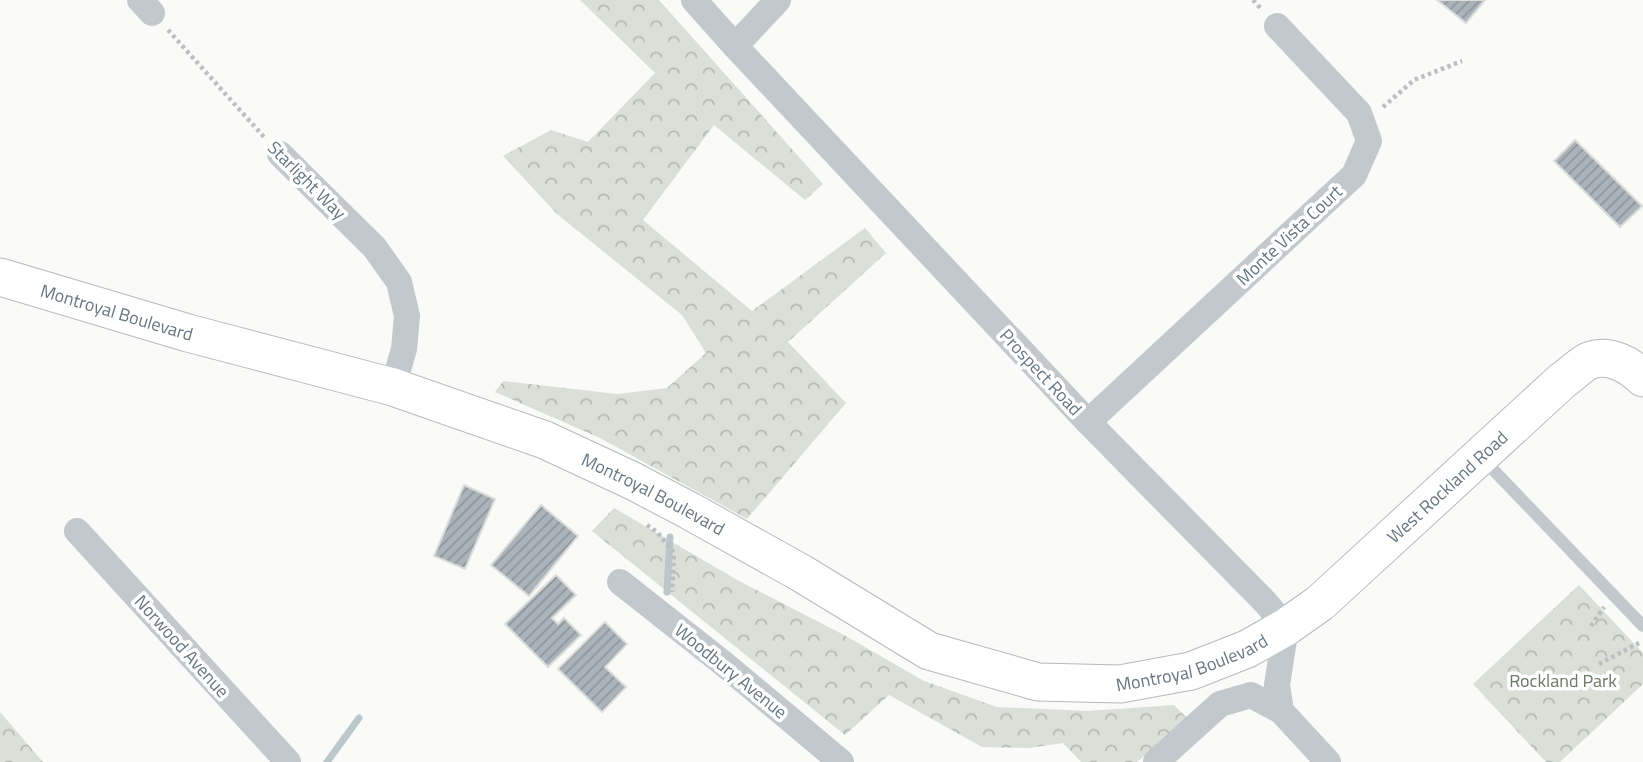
<svg xmlns="http://www.w3.org/2000/svg" width="1643" height="762" font-family="'Titillium Web',sans-serif">
	<style>
		.forest { fill: url(#forest-crowns) }
		.lines { fill: none; stroke-linecap: round; stroke-linejoin: round }
		.stream { stroke: #bbc7cb; stroke-width: 7 }
		.building { fill: url(#building-hatch); stroke: #dcdcda; stroke-width: 2 }
		.secondary-casing { stroke: #b3babf; stroke-width: 39 }
		.path { stroke: #bbbfc2; stroke-width: 4.5; stroke-dasharray: 3.5 3.5; stroke-linecap: butt }
		.lane { stroke: #c3c8cc; stroke-width: 12 }
		.street { stroke: #c3c8cc; stroke-width: 26 }
		.secondary { stroke: #fff; stroke-width: 37 }
		.labels { text-anchor: middle; dominant-baseline: central; stroke-width: 7; stroke-linejoin: round; paint-order: stroke }
		.street-label { font-size: 18px; fill: #657683; stroke: #fff }
		.park-label { font-size: 18px; fill: #687a64; stroke: #fff }
	</style>
	<defs>
		<pattern id="forest-crowns" width="20" height="18" patternUnits="userSpaceOnUse" patternTransform="scale(1.75)"><rect width="20" height="18" fill="#dadfd7"/><path d="M2 6a3 3 0 1 1 6 0M12 15a3 3 0 1 1 6 0" fill="none" stroke="#b4b9b4"/></pattern>
		<pattern id="building-hatch" width="6" height="6" patternUnits="userSpaceOnUse" patternTransform="scale(1.75)"><rect width="6" height="6" fill="#aab3b9"/><path d="M-1 1l2-2M0 6l6-6M5 7l2-2" fill="none" stroke="#8e969c"/></pattern>
	</defs>
	<rect width="100%" height="100%" fill="#fafaf8"/>
	<path class="forest" d="M580,0H659L823,184L805,200L714,125L643,220L752,311L865,228L886,253L788,342L846,403L747,519L600,438L495,392L503,381L617,394L667,388L706,353L682,315L557,214L503,156L551,130L588,142L655,73Z
		M614,508L739,581L844,635L924,681L997,707L1088,711L1174,705L1188,719L1137,762H1081L1063,743L1029,748L982,747L889,695L845,735L592,531Z
		M1579,585L1643,653V684L1560,762H1546L1473,684Z
		M0,712L43,762H44H0Z"/>
	<g class="lines">
		<path class="stream" d="M667,592L670,537
			M327,762L359,718"/>
	</g>
	<path class="building" d="M1437,0H1485L1466,23Z
		M1575,140L1642,206L1620,227L1554,161Z
		M464,485L495,499L465,569L434,556Z
		M541,505L578,536L529,596L491,565Z
		M556,575L576,595L552,618L558,624L564,618L581,635L548,667L505,624Z
		M605,622L627,644L605,667L626,687L602,712L558,669Z"/>
	<g class="lines">
		<defs>
			<g id="secondary">
				<path id="s1" d="M0,277L188,333L393,387L545,440L633,481L690,511L801,573L929,651L1038,682L1120,684L1191,671L1247,649L1286,627L1320,603L1563,380C1571,375 1582,363 1591,360C1610,354 1630,365 1643,378"/>
			</g>
		</defs>
		<use href="#secondary" class="secondary-casing"/>
		<path class="path" d="M1253,0L1262,10
			M168,30L265,138
			M1383,107L1414,80L1462,61
			M647,525L657,532L674,553L672,592
			M1591,626L1604,607
			M1599,664L1639,643"/>
		<path class="lane" d="M1481,457L1643,626"/>
		<path class="street" d="M140,0L152,13
			M694,0L735,46L1088,422L1266,603L1286,627L1277,685L1281,711L1328,762
			M735,46L778,0
			M280,154L375,248L399,282L407,316L404,349L393,387
			M1088,422L1354,175L1369,141L1359,113L1277,26
			M77,531L288,762
			M620,582L724,664L841,762
			M1156,762L1220,704L1251,695L1281,711"/>
		<use href="#secondary" class="secondary"/>
	</g>
	<g class="labels">
		<g class="street-label">
			<text transform="translate(307 180) rotate(45)">Starlight Way</text>
			<text transform="translate(1289 235) rotate(-43)">Monte Vista Court</text>
			<text stroke="none"><textPath href="#s1" startOffset="122">Montroyal Boulevard</textPath></text>
			<text transform="translate(1041 372) rotate(47)">Prospect Road</text>
			<text stroke="none"><textPath href="#s1" startOffset="1594">West Rockland Road</textPath></text>
			<text stroke="none"><textPath href="#s1" startOffset="690">Montroyal Boulevard</textPath></text>
			<text transform="translate(182 646) rotate(48)">Norwood Avenue</text>
			<text stroke="none"><textPath href="#s1" startOffset="1278">Montroyal Boulevard</textPath></text>
			<text transform="translate(731 671) rotate(39)">Woodbury Avenue</text>
		</g>
		<g class="park-label">
			<text x="1563" y="680">Rockland Park</text>
		</g>
	</g>
</svg>
